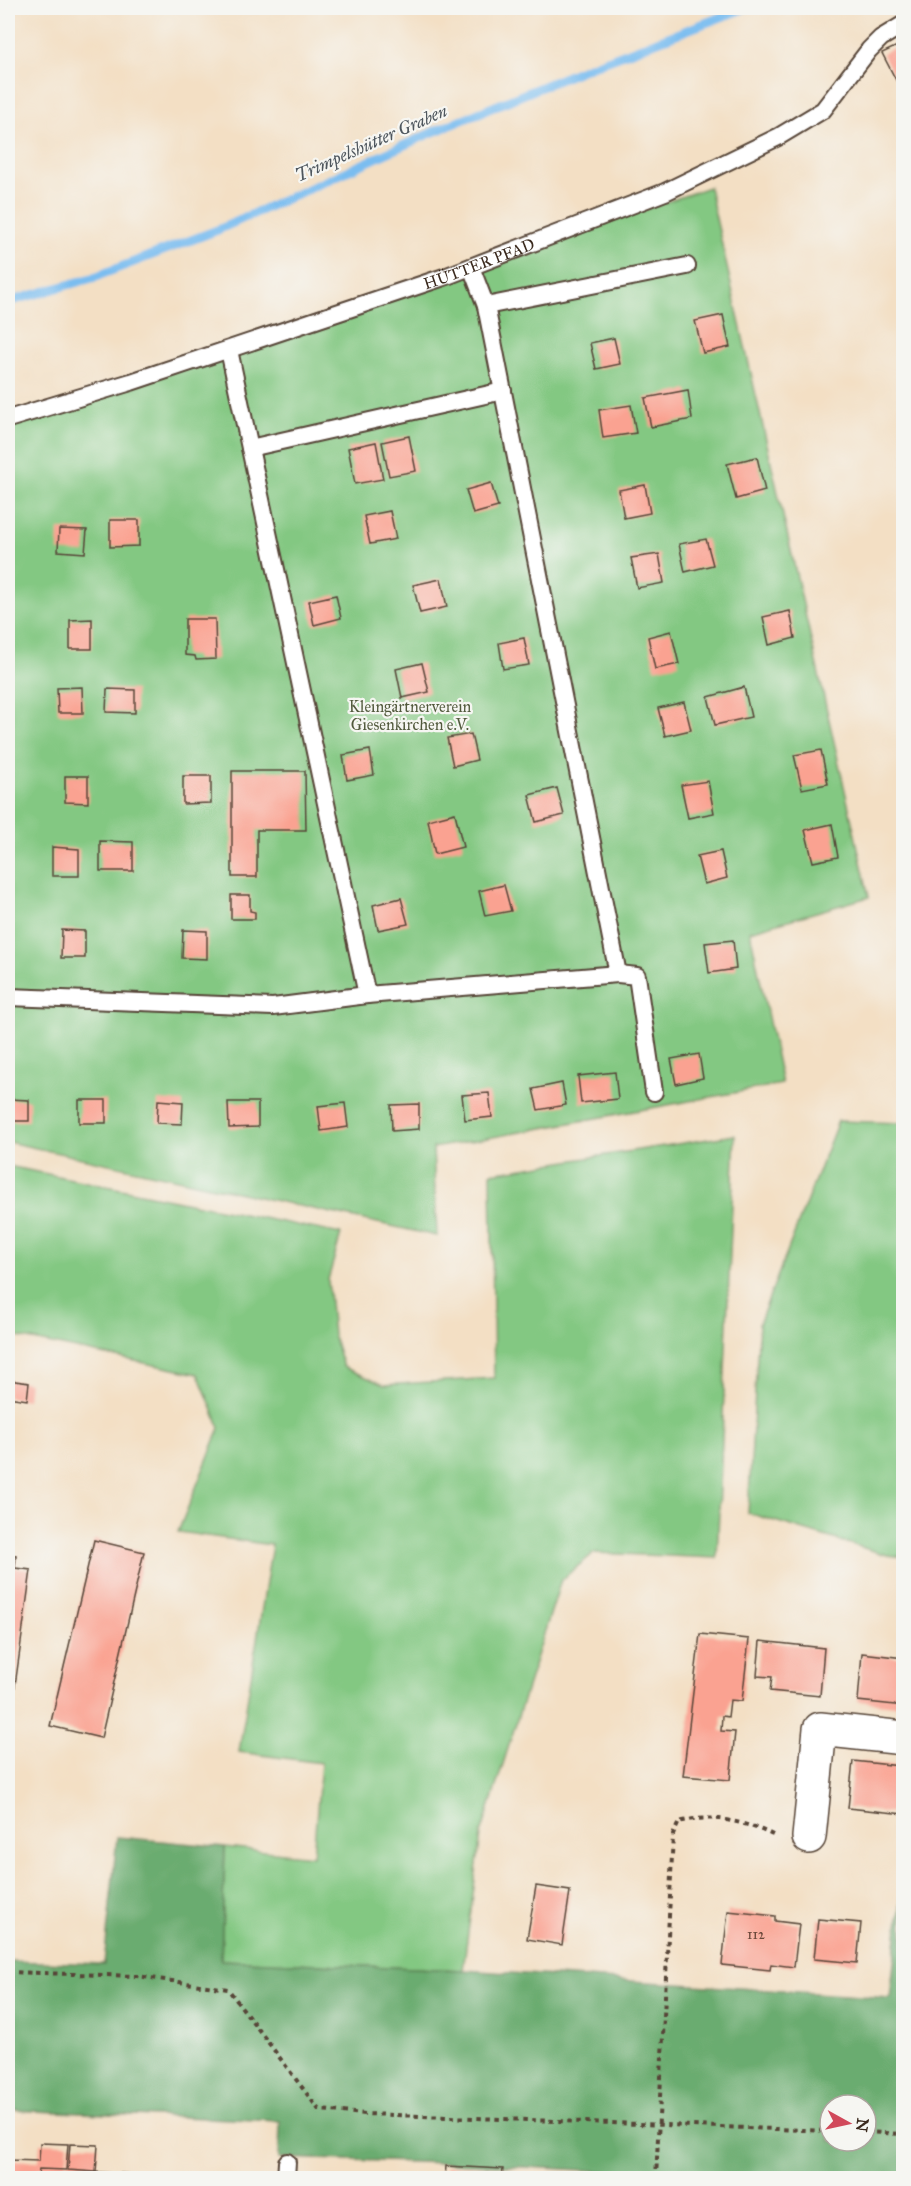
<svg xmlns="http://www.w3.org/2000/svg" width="911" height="2186" font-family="'IM FELL Great Primer',serif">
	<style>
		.green { fill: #83c882; stroke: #5f7950; stroke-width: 1.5 }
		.forest { fill: #6aac70; stroke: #526b47; stroke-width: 1.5; fill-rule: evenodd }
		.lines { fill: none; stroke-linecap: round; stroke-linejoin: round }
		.stream { stroke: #7abdf0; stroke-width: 9 }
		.building { fill: #faa291 }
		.service-casing { stroke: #574537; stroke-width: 20 }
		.minor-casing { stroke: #574537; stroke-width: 36 }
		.path { stroke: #574537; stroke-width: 4; stroke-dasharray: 4.5 4.5; stroke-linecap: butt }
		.service { stroke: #fff; stroke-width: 16 }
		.minor { stroke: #fff; stroke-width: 33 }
		.labels { text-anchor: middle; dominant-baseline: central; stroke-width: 4.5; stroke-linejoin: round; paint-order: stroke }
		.number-label { font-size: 14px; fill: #6b483b }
		.street-label { font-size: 16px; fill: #3b2a1e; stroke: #f6f6f2 }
		.park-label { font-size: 16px; fill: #51593c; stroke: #f6f6f2 }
		.water-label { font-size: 18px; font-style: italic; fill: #4e565d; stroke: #f6f6f2 }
	</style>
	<rect width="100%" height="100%" fill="#f6f6f2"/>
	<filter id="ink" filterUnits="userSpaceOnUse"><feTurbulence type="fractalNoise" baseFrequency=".0167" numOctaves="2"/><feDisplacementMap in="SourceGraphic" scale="12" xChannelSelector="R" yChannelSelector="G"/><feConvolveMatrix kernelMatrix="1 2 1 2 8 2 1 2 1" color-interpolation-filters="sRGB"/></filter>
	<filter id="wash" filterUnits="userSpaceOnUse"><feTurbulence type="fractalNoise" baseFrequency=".008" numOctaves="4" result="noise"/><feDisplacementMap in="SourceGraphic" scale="24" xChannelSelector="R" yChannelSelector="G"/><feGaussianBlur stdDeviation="1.35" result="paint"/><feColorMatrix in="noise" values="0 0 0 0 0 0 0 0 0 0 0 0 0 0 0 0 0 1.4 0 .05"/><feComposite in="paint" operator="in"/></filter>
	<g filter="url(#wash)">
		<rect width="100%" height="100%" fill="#f3dfc4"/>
		<path class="green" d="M709,187L869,897L750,931L782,1084L433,1148L437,1236L8,1142V426L446,279Z
			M838,1121L903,1123V1557L887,1555L748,1513L759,1324Z
			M735,1135L717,1558L594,1553L561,1580L481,1834L463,1970L221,1960L225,1847L313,1856L321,1763L239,1752L272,1545L178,1532L220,1428L198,1374L8,1335V1166L341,1234L328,1280L333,1335L343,1367L384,1385L494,1378L491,1173Z"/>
		<path class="forest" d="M117,1837L225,1847L221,1960L463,1970L890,1998L903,1883V2178H735L449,2163L279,2158L280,2121L8,2110V1961L104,1964ZM830,2105H866V2141H830Z"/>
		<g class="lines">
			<path class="stream" d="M8,302L92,278L220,229L433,132L589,67L745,8"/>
		</g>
		<g id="blocks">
			<path class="building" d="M904,43V79L897,82L882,53Z
				M723,315L730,347L703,353L695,321Z
				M614,338L620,364L596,369L590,343Z
				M688,390L692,419L651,427L645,398Z
				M631,405L636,433L603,438L599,410Z
				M409,436L416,471L389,476L382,442Z
				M376,442L383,479L355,484L348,448Z
				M757,457L765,491L736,499L727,464Z
				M491,483L498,507L473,514L466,490Z
				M645,485L650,513L624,518L619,490Z
				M390,511L396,539L370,544L364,516Z
				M110,520H139V546L110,547Z
				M59,529L87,530L85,553L58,551Z
				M706,539L713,565L685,572L679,544Z
				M659,554L664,583L637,588L631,558Z
				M441,579L447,607L420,613L413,585Z
				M336,595L341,618L314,625L309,601Z
				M790,611L795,638L769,645L763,617Z
				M92,619V649H70V620Z
				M185,619H215L216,659L196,660L195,656L185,655Z
				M671,631L679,664L655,669L648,637Z
				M524,638L529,665L503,669L499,643Z
				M422,663L429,692L402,698L396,669Z
				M82,687L83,713H58L57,688Z
				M744,687L751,717L715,725L708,697Z
				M107,689L135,690V713L106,712Z
				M684,702L691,730L665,736L658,708Z
				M471,734L477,760L453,766L447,738Z
				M370,750L374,775L347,780L343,755Z
				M821,750L828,784L802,789L794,755Z
				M232,771H305L306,830H257V877H232Z
				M65,776H88V803L65,802Z
				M183,776H211V803L183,804Z
				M708,781L714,813L688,818L681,785Z
				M557,788L564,815L536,822L529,795Z
				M455,813L463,847L435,854L428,820Z
				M832,824L838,857L813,862L805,830Z
				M100,841L133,842V871H100Z
				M52,847L79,849V876H52Z
				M721,851L727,878L704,884L697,856Z
				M504,885L511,911L485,916L479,891Z
				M231,895H250V911L255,912V919H231Z
				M401,898L408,924L378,930L373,905Z
				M62,930L85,931V958H61Z
				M183,930L207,931V959L182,958Z
				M733,940L736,969L709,973L705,943Z
				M699,1054L703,1078L676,1084L671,1059Z
				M615,1072L618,1099L581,1103L578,1076Z
				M562,1083L566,1105L538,1110L533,1089Z
				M489,1093L492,1117L465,1120L462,1095Z
				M8,1099L29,1100V1121H8Z
				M79,1100H106V1123H79Z
				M158,1100L183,1102L182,1124L157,1123Z
				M228,1102H258V1127L229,1128Z
				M345,1103L348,1127L321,1131L318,1106Z
				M419,1104V1129L392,1131L391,1105Z
				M8,1380L29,1383L27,1400L8,1397Z
				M94,1540L144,1552L101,1738L50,1726Z
				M8,1554L16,1555L15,1568L31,1570L14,1693L8,1692Z
				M700,1634L749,1639L742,1701L730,1700L728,1717L722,1716L721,1731L735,1732L730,1780L683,1776Z
				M760,1641L824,1648L820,1696L770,1691L772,1677L757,1676Z
				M862,1653L904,1658V1706L858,1701Z
				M853,1761L900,1766L898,1785H904V1814L848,1808Z
				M536,1886L570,1891L562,1945L527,1939Z
				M728,1911L775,1916V1921L799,1924L794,1967L771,1964L770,1970L722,1965Z
				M818,1919L861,1923L857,1963L814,1959Z
				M40,2143L68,2144L66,2170L39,2169L38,2178H8V2160L39,2161Z
				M70,2144L98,2145L96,2172L68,2170Z
				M446,2166L503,2169L502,2178H445Z
				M96,2172L191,2177L190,2178H96Z"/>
		</g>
	</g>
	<g filter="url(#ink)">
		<use href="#blocks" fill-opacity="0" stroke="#574537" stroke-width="1.5"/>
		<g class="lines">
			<defs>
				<g id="service">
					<path d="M471,267L486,306L687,266"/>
					<path d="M229,350L367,995L618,974L486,306"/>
					<path id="s1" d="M8,419L131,382L447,276L665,192L778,137L823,110L869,50L881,38L904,24"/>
					<path d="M250,448L503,391"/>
					<path d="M618,974L637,976L654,1092"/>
					<path d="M8,997L273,1007L367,995"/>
					<path d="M286,2178L287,2162"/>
				</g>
				<path id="minor" d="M809,1837L820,1729L904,1738"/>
			</defs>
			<use href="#service" class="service-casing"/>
			<use href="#minor" class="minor-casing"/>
			<path class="path" d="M8,1972L137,1976L228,1989L319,2110L366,2114L830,2131
				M866,2132L904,2134
				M656,2178L673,1835L679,1822C712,1813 746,1822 775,1836"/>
			<use href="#service" class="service"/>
			<use href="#minor" class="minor"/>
		</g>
	</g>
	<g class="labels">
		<g class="number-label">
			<text x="756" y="1934">112</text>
		</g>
		<g class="street-label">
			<text stroke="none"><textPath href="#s1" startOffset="496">HÜTTER PFAD</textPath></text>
		</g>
		<g class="park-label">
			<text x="410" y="706">Kleingärtnerverein<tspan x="410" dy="18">Giesenkirchen e.V.</tspan></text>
		</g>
		<g class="water-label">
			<text transform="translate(371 143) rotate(-24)">Trimpelshütter Graben</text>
		</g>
	</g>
	<rect width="911" height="2186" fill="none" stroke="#f6f6f2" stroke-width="30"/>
	<g transform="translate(848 2123) rotate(98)"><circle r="28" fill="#f6f6f2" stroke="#aba49d" stroke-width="1.5"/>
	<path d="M0-4.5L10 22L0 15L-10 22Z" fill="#d1495b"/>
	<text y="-9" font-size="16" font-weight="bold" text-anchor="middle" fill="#3b2a1e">N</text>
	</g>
</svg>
